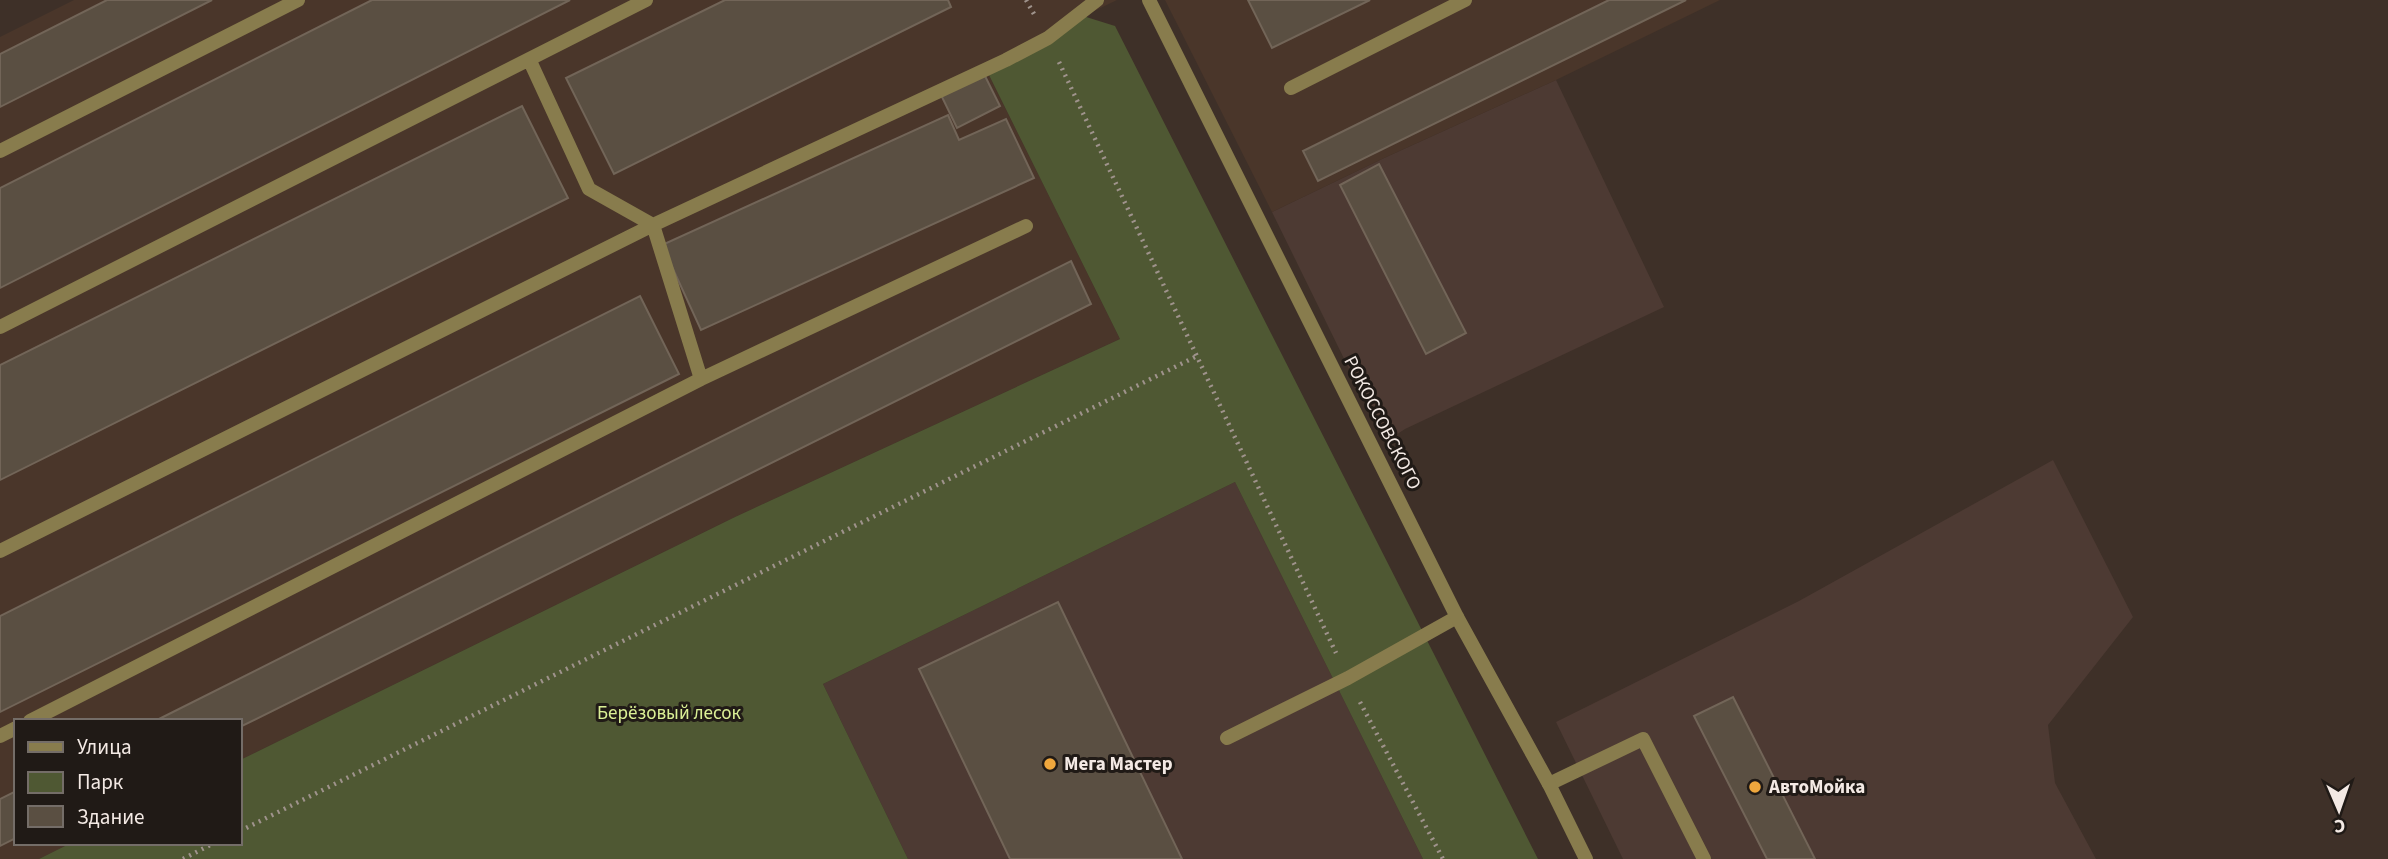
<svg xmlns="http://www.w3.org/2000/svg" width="2388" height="859" font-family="'Source Sans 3',sans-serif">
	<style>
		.commercial { fill: #4d3a33 }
		.built { fill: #4a362a }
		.green { fill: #4f5833 }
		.building { fill: #5a4f42; stroke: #726558; stroke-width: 2 }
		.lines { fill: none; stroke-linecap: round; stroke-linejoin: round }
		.path { stroke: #9f938c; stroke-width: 4.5; stroke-dasharray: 2 5; stroke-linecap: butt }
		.lane { stroke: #887c4d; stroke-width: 14 }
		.street { stroke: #887c4d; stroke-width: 14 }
		.poi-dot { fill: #efa73d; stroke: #201a16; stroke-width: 2.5 }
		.labels { text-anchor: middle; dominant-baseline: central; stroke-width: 6; stroke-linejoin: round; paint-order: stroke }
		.street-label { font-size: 19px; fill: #f3e9e4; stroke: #201a16 }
		.park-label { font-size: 19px; fill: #daef95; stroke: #201a16 }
		.poi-label { font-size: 19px; font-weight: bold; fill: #f3e9e4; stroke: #201a16; text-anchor: start }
	</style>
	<rect width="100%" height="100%" fill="#3e3028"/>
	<path class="commercial" d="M1556,80L1664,307L1405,429L1385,442L1272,212L1384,158Z
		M2053,460L2133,617L2048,725L2055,783L2096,859H1623L1556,722L1799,601Z
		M1235,482L1423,859H908L823,684Z"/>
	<path class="built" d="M74,0H1117L984,65L1120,339L735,517L240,760V721H16V843H71L39,859H0V37Z
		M1165,0H1720L1556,80L1384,158L1272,212Z"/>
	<path class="green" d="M1083,16L1115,26L1538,859H1423L1235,482L823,684L908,859H39L71,843H240V760L735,517L1120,339L984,65Z"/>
	<path class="building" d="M107,0H212L0,107V54Z
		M372,0H570L0,288V188Z
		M725,0H948L951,7L614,174L566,78Z
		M1248,0H1370L1272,48Z
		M1609,0H1686L1318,181L1303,151Z
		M984,74L1000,106L957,128L941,95Z
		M522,106L568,198L0,480V365Z
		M948,115L959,140L1006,119L1034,178L701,330L662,245Z
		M1379,164L1466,333L1426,354L1340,185Z
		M1071,261L1091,304L240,727V721H155Z
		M640,296L679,374L0,712V616Z
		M1058,602L1182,859H1010L919,669Z
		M1733,697L1815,859H1767L1694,716Z
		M16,791V838L0,846V799Z"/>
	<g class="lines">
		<path class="path" d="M1026,0L1034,14
			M1059,62L1336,653
			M1360,702L1443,859
			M240,831L1197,356
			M183,859L214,843"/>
		<path class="lane" d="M529,59L589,189L653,225L701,379
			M1291,88L1465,0
			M0,151L298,0
			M0,327L646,0
			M0,551L653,225L1006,60L1048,38L1097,0
			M30,721L701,379L1026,226
			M0,736L16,728
			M1227,738L1348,678L1457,617
			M1549,784L1643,739L1704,859"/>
		<path class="street" d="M1149,0L1457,617L1549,784L1586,859"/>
	</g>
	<g class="poi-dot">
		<circle cx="1050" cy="764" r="7"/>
		<circle cx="1755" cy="787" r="7"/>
	</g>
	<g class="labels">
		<g class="street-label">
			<text transform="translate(1382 423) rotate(63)">РОКОССОВСКОГО</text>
		</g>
		<g class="park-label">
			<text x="669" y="713">Берёзовый лесок</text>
		</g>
		<g class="poi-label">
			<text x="1064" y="764">Мега Мастер</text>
			<text x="1769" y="787">АвтоМойка</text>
		</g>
	</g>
	<rect x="14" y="719" width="228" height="126" fill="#201a16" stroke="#746d68" stroke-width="2"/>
	<rect x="28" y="742" width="35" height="10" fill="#887c4d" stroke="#746d68" stroke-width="2"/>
	<text x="77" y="754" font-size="21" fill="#f3e9e4">Улица</text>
	<rect x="28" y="772" width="35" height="21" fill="#4f5833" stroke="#746d68" stroke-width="2"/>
	<text x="77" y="789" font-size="21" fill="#f3e9e4">Парк</text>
	<rect x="28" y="806" width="35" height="21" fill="#5a4f42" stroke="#746d68" stroke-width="2"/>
	<text x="77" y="824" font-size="21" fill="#f3e9e4">Здание</text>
	<g transform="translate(2339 810) rotate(178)" stroke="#201a16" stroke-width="5" paint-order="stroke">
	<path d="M0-5L12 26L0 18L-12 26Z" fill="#f3e9e4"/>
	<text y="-10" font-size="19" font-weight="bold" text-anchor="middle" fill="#f3e9e4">С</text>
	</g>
</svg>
